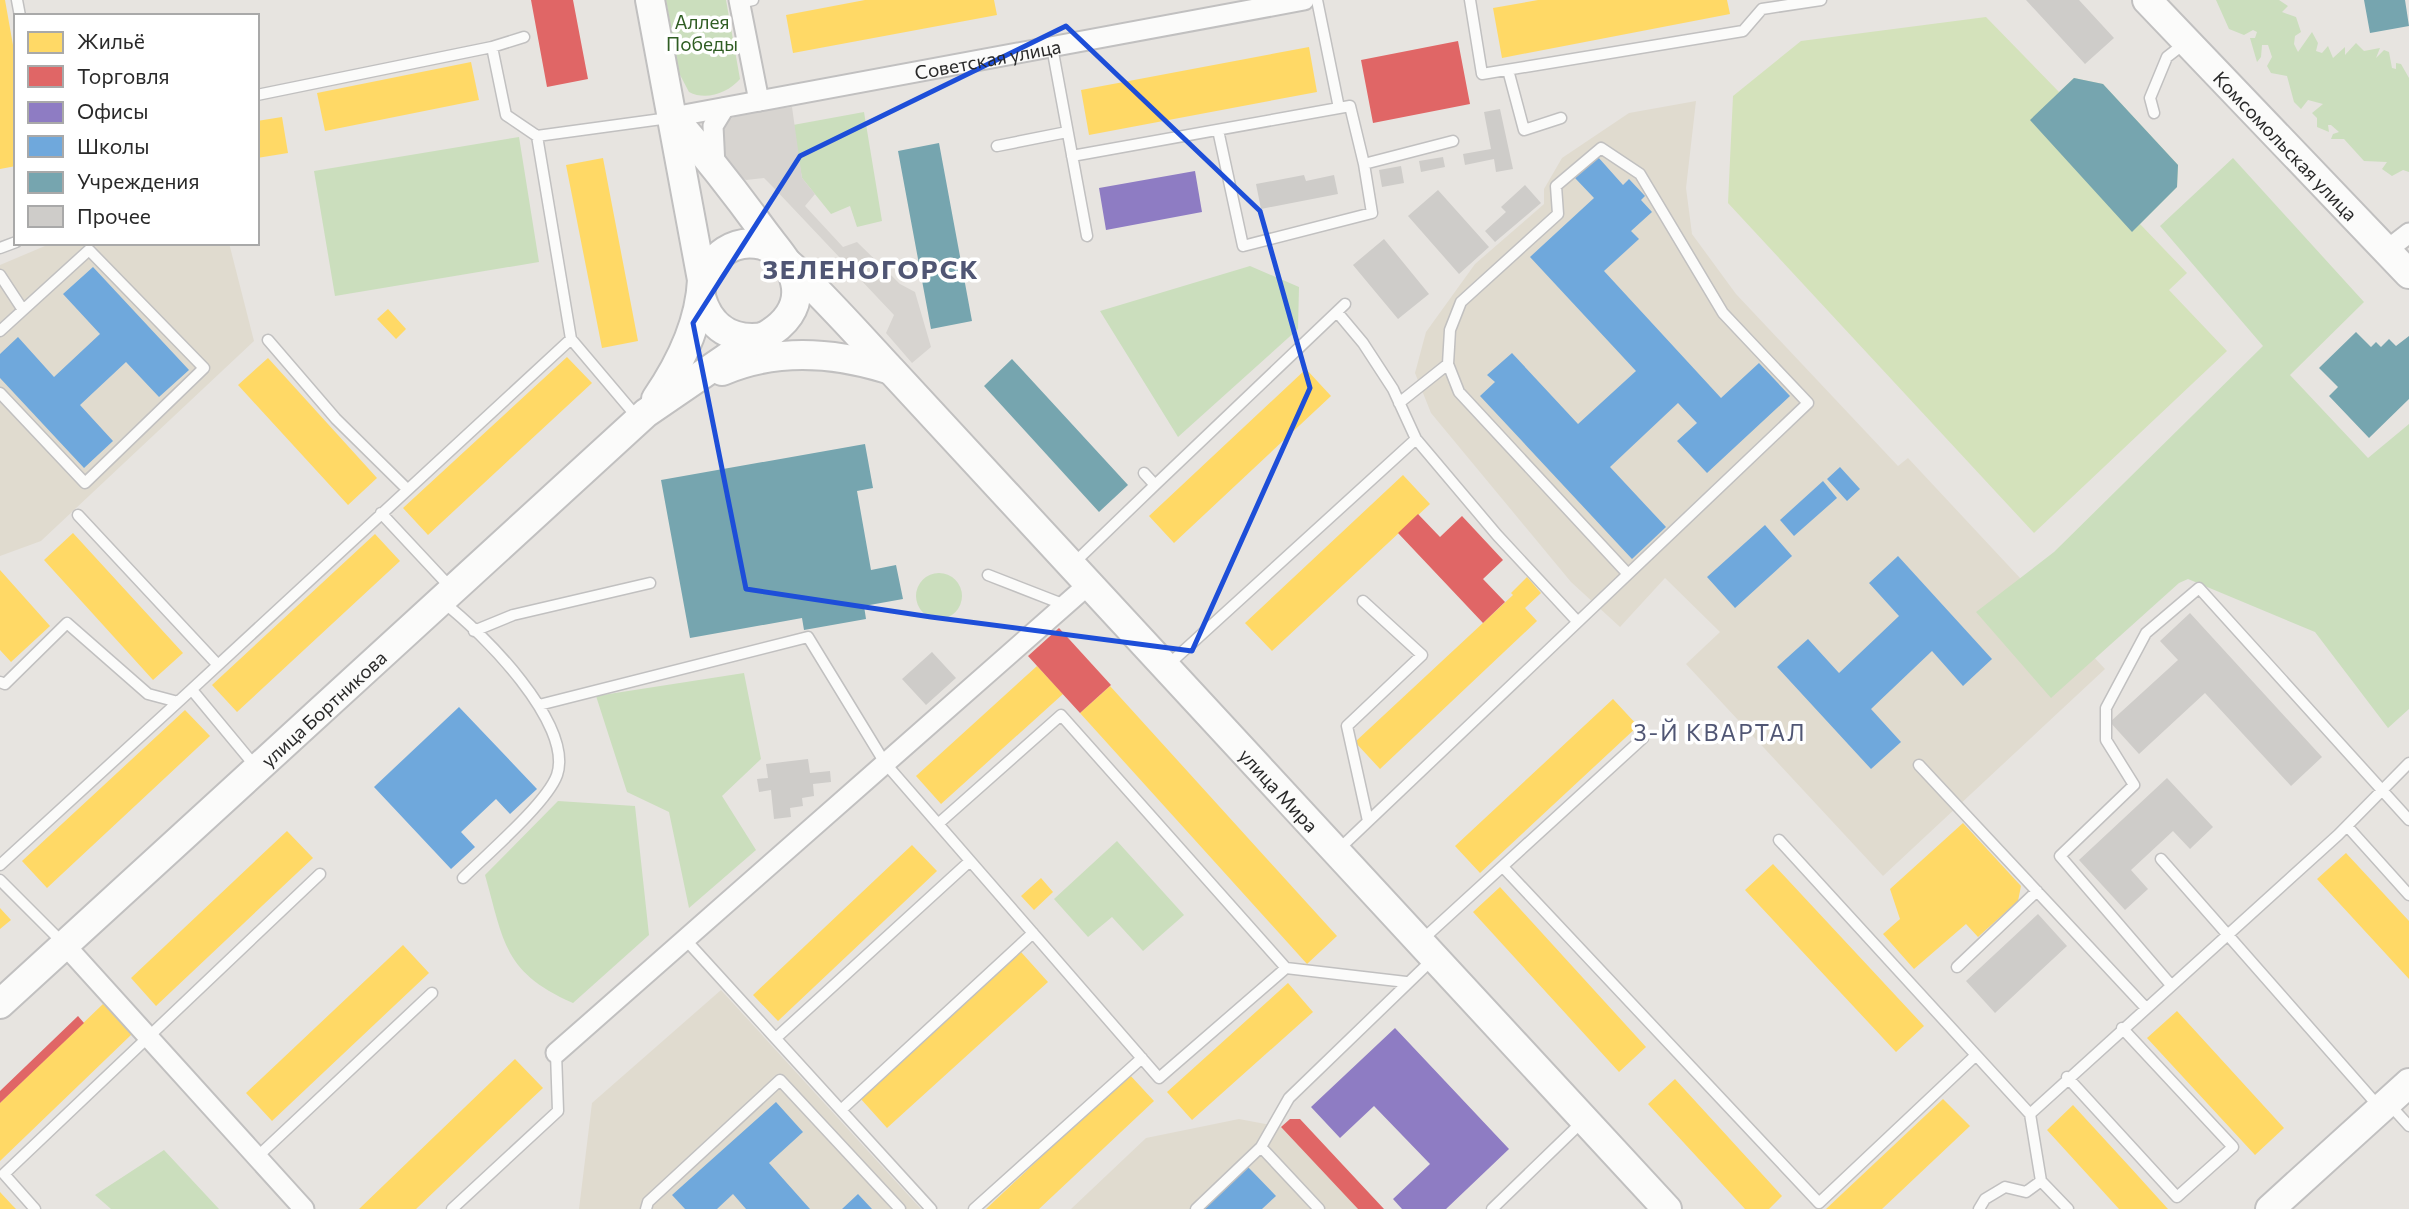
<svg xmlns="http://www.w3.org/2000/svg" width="2409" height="1209" font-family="Commissioner,sans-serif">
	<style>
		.education { fill: #e0dbcf }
		.green { fill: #cbdebd }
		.pitch { fill: #d4e2bb }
		.plaza { fill: #d7d4d0 }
		.homes { fill: #ffd966 }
		.shops { fill: #e06666 }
		.offices { fill: #8e7cc3 }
		.schools { fill: #6fa8dc }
		.public { fill: #76a5af }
		.building { fill: #ceccc9 }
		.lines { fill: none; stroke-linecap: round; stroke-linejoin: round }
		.lane-casing { stroke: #c1c0c0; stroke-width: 13 }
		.street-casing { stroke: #c1c0c0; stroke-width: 23 }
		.secondary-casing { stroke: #c1c0c0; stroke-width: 32 }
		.lane { stroke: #fbfbfa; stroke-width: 10 }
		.street { stroke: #fbfbfa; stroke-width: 19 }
		.secondary { stroke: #fbfbfa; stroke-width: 28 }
		.marked { fill: none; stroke: #1d4ed8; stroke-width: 5; stroke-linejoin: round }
		.labels { text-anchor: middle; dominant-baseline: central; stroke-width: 7; stroke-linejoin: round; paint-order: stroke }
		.park-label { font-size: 19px; fill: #2f5d23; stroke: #fff }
		.street-label { font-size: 19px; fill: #292929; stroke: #fff }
		.quarter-label { font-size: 23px; letter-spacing: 2px; fill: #505674; stroke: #fff }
		.district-label { font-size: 26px; font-weight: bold; letter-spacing: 2px; fill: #505674; stroke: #fff }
	</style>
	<rect width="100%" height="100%" fill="#e7e4e0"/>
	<path class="education" d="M1696,101L1686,188L1692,234L1736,294L1898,466L1908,458L2105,669L1883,876L1686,664L1720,632L1665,578L1620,627L1571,582L1431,413L1415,373L1426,332L1475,264L1544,204V189L1562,158L1629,113Z
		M52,243H229L254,341L41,541L0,556V265Z
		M721,990L921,1209H579L592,1103Z
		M1239,1119L1281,1127L1358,1209H1071L1146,1138Z"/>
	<path class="green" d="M666,0H726L740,79C728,93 706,101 689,92L679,73Z
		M2216,0H2279L2288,6L2282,12L2296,17L2301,32L2295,36L2294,44L2298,52L2312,32L2318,43L2316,51L2322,53L2328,46L2333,58L2345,47V55L2356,43L2364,51L2380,48L2376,58L2384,50L2389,52L2392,68L2396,69V63L2401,64L2409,78V172L2403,170L2392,176L2382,169L2387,162L2364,161L2344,139H2331L2333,134L2339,132L2331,125H2328L2329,132L2317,127V118L2312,113L2323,104L2308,100L2301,109L2294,102L2287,76L2271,73L2267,66L2272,57L2268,45H2262L2261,57L2257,62L2250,38H2255L2257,32L2253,30L2244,35L2229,29Z
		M864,112L882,221L857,227L850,206L831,214L802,178L793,125Z
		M519,137L539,262L335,296L314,171Z
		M2233,158L2364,302L2290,375L2368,458L2409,424V709L2388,728L2315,632L2188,579L2179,583L2051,698L1976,612L2054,552L2263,346L2160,226Z
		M1250,266L1299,287L1298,329L1178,437L1100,311Z
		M916 596a23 23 0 1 1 46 0a23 23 0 1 1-46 0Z
		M744,673L761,759L722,796L756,850L689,908L669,812L627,792L596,696Z
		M558,801L635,806L649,935L573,1003C503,972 504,942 485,875Z
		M1117,841L1184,915L1143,951L1112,917L1088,937L1054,899Z
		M164,1150L219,1209H111L95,1195Z"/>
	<path class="pitch" d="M1986,17L2059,92L2074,78L2103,84L2178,165L2177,187L2140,224L2187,273L2169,290L2227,351L2034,533L1728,203L1733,96L1801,41Z"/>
	<path class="plaza" d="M792,107L802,178L815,194L805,206L843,247L857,242L900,284L915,292L931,347L912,363L886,333L894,315L772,186L764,178L746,180L730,170L719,151L724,121L748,112Z"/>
	<path class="homes" d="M0,0H5L16,62V166L0,169Z
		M865,0H994L997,15L793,53L786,15Z
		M1538,0H1727L1730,14L1502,58L1493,8Z
		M1309,47L1317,92L1089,135L1081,90Z
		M471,62L479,100L325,131L317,93Z
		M282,117L288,153L257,158V121Z
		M603,158L638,341L602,348L566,165Z
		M388,309L406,329L396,339L377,319Z
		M567,357L592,383L428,535L403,508Z
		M268,358L377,478L348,505L238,385Z
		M1306,369L1331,396L1174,543L1149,516Z
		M1403,475L1430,504L1272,651L1245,623Z
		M73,533L183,653L153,680L44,560Z
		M375,534L400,561L237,712L212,685Z
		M0,570L50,626L11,662L0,650Z
		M1527,577L1541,593L1525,608L1537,621L1380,769L1355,742L1513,595L1511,593Z
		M1037,666L1063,694L941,804L916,776Z
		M1110,686L1337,936L1307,964L1080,713Z
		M1613,699L1638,726L1480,873L1455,846Z
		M185,710L210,736L47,888L22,861Z
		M1963,823L2021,886L2018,901L1978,937L1966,924L1914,969L1883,934L1900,919L1890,889Z
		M287,831L313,858L156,1006L131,978Z
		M912,845L937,871L778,1021L753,995Z
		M2346,853L2409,921V979L2317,879Z
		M1773,864L1924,1026L1896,1052L1745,890Z
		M1041,878L1053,892L1034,910L1021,896Z
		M1500,887L1646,1047L1619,1072L1473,912Z
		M0,908L11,920L0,929Z
		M403,945L429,973L272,1121L246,1093Z
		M1021,952L1048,982L887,1128L860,1098Z
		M1288,983L1313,1012L1192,1120L1167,1092Z
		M103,1004L132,1034L0,1161V1103Z
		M2177,1011L2284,1128L2255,1155L2147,1038Z
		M515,1059L543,1088L527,1103L416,1209H359Z
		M1129,1074L1154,1101L1039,1209H986Z
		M1675,1079L1782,1196L1769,1209H1745L1648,1104Z
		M1943,1099L1970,1126L1882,1209H1826Z
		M2073,1105L2129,1166L2168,1209H2119L2047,1130Z
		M0,1192L12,1205L16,1209H0Z"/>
	<path class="shops" d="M531,0H573L588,79L547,87Z
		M1458,41L1470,104L1373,123L1361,60Z
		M1418,514L1440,537L1462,516L1503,560L1483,579L1505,602L1483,623L1398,533Z
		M1059,628L1111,685L1080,713L1028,656Z
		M78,1016L84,1023L0,1103V1091Z
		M1290,1119H1300L1384,1209H1358L1281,1127Z"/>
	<path class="offices" d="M1195,171L1202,212L1106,230L1099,188Z
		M1395,1028L1509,1149L1446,1209H1402L1393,1199L1430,1164L1374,1106L1340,1138L1311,1107Z"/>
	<path class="schools" d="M1598,157L1623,185L1629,179L1645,196L1641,200L1652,212L1631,231L1639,239L1604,271L1721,398L1759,363L1790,396L1707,473L1677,441L1697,423L1678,403L1610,467L1666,527L1632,559L1480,396L1495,382L1487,375L1512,353L1578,424L1636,371L1530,257L1594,198L1575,178Z
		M93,267L189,370L159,397L126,362L80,405L113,441L84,468L0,378V354L18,337L54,377L100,334L63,294Z
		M1840,467L1860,489L1847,501L1827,479Z
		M1823,481L1837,498L1794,536L1780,520Z
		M1765,525L1792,556L1735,608L1707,577Z
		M1898,556L1992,659L1963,686L1932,651L1871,709L1901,742L1871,769L1777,667L1808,639L1839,673L1899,616L1869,583Z
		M459,707L537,789L510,814L496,799L461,832L475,847L451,869L374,787Z
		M776,1102L803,1132L769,1163L810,1209H746L733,1194L717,1209H685L672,1195Z
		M1248,1167L1276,1196L1262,1209H1203Z
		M858,1194L872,1209H842Z"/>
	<path class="public" d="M2364,0H2405L2409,26L2370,33Z
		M2074,78L2103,84L2178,165L2177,187L2132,232L2030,120Z
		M939,143L972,321L931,329L898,151Z
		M2356,332L2371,347L2376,342L2381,347L2389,339L2396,346L2409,336V399L2369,438L2329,396L2338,387L2319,368Z
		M1012,359L1128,485L1099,512L984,386Z
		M865,444L873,488L857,491L871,570L896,565L903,599L864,606L866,619L804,630L802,618L690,638L661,480Z"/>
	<path class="building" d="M2026,0H2079L2114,38L2085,64Z
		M1500,109L1513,169L1496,172L1494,159L1465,165L1463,154L1491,149L1484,112Z
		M1443,157L1445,167L1421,172L1419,161Z
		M1401,166L1404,183L1382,187L1379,170Z
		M1304,175L1306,181L1334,175L1338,194L1261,209L1256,184Z
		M1525,185L1541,203L1495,242L1485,231L1506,212L1501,207Z
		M1438,190L1489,247L1459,274L1408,216Z
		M1384,239L1429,294L1398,319L1353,265Z
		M2190,613L2322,757L2291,786L2205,693L2139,754L2110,722L2178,660L2160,641Z
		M932,652L956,678L926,705L902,679Z
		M808,759L810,773L830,771L831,782L813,784L814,796L802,798L803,806L790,808L791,817L774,819L771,790L759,792L757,779L768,778L766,764Z
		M2167,778L2213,827L2190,849L2173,831L2131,870L2148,889L2125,910L2079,860Z
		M2038,914L2067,946L1995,1013L1966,981Z"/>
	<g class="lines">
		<defs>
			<path id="lane" d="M17,0L20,16
				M1317,0L1339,108
				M1470,0L1482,74L1743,31L1762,9L1821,0
				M739,3L753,0
				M492,47L506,115L537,136L669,118
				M1052,47L1087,236
				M1508,70L1524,130L1561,118
				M257,95L492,47L524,37
				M2154,113L2150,98L2167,57L2185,43
				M1218,130L1243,246L1372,213L1364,164L1453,141
				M537,136L571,339L637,417
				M997,146L1067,132
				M1072,156L1350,106L1364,164
				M0,248L16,242
				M0,275L23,310
				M1337,312L1363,343L1393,389L1416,439L1497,535L1576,620
				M0,331L89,250L204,368L85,483L0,393
				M268,340L336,419L407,489
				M1399,403L1448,364
				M1155,485L1345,304
				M381,513L452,589
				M78,515L217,664
				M1074,563L1155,485L1144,473
				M988,575L1065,605
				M1363,601L1422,655L1347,726L1368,821
				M444,603C482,632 574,724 557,775C547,803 485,856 463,878
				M474,631L513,615L650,583
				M1168,665L1416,439
				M0,682L5,684L67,623L148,694L178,702L0,865
				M192,690L255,766
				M178,702L571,339
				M539,705L808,637L885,763L1159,1078L1286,968
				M1919,765L2145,1007
				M938,824L1061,715L1286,968L1406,982
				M2347,826L2409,895
				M1779,840L2030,1114
				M1338,850L1808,403L1723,313L1640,174L1601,148L1556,186L1558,214L1461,302L1450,330L1448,364L1459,392L1627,573
				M2161,859L2380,1108
				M1503,867L1819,1203L1975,1056
				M0,880L64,944
				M685,939L931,1209
				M1423,939L1643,738
				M1957,967L2037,891
				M2171,985L2060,856L2134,785L2106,740V708L2146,633L2199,588L2409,820
				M776,1038L970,861
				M2067,1077L2177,1197L2233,1147L2122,1028
				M2390,1105L2409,1126
				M841,1110L1033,933
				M1261,1147L1319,1209
				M257,1157L432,993
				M35,1209L4,1174L320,874
				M452,1209L558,1111L556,1053
				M646,1209L648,1202L780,1080L900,1209
				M974,1209L1142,1058
				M1196,1209L1261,1147L1289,1098L1434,958
				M1492,1209L1584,1120
				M1979,1209L1985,1199L2005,1187L2026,1192L2041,1181
				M2068,1209L2041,1181L2030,1114L2338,835L2409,763"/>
			<g id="street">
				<path d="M739,0L759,101"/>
				<path id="s1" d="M673,117L1304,0"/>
				<path d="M715,166L713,126L724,108"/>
				<path d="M2387,250L2409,233"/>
				<path d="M65,945L304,1209"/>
				<path d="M556,1053L1089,584"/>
			</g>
			<g id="secondary">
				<path d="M650,0L702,280C700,322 680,364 656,399"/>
				<path id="s2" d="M2147,0L2409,274"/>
				<path d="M673,117C705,154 735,192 764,232C775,247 791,263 795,282C801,307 784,326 763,337"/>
				<path id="s3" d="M702,280C713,256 733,238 762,245C786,252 868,346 891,370L1667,1209"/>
				<path d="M701,297C710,328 732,342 764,337"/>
				<path d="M722,371C776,348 833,352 888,369"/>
				<path id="s4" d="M0,1004L646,413L754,339"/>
				<path d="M2270,1209L2409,1083"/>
			</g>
		</defs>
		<use href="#lane" class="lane-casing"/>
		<use href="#street" class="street-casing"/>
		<use href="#secondary" class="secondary-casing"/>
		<use href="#lane" class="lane"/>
		<use href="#street" class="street"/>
		<use href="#secondary" class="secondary"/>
	</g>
	<path class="marked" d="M1066,26L1260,211L1310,388L1192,651L931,617L746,589L693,323L800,156Z"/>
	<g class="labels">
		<g class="park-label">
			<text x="702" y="21">Аллея<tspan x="702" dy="22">Победы</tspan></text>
		</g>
		<g class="street-label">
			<text stroke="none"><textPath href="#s1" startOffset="320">Советская улица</textPath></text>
			<text stroke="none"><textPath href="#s2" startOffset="201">Комсомольская улица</textPath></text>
			<text stroke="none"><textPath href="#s4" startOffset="438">улица Бортникова</textPath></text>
			<text stroke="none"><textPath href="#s3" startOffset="828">улица Мира</textPath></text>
		</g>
		<g class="quarter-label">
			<text x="1720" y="732">3-Й КВАРТАЛ</text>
		</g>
		<g class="district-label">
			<text x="871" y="268">ЗЕЛЕНОГОРСК</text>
		</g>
	</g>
	<rect x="14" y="14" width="245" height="231" fill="#ffffff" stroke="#a9a9a9" stroke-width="2"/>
	<rect x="28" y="32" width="35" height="21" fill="#ffd966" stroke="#a9a9a9" stroke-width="2"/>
	<text x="77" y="49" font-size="21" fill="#292929">Жильё</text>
	<rect x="28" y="66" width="35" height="21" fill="#e06666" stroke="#a9a9a9" stroke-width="2"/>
	<text x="77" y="84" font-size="21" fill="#292929">Торговля</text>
	<rect x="28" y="102" width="35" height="21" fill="#8e7cc3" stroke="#a9a9a9" stroke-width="2"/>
	<text x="77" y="119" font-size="21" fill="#292929">Офисы</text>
	<rect x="28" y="136" width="35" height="21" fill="#6fa8dc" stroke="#a9a9a9" stroke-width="2"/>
	<text x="77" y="154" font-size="21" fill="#292929">Школы</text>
	<rect x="28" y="172" width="35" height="21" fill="#76a5af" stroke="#a9a9a9" stroke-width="2"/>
	<text x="77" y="189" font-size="21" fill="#292929">Учреждения</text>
	<rect x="28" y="206" width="35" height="21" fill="#ceccc9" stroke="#a9a9a9" stroke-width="2"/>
	<text x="77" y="224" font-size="21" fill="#292929">Прочее</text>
</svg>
